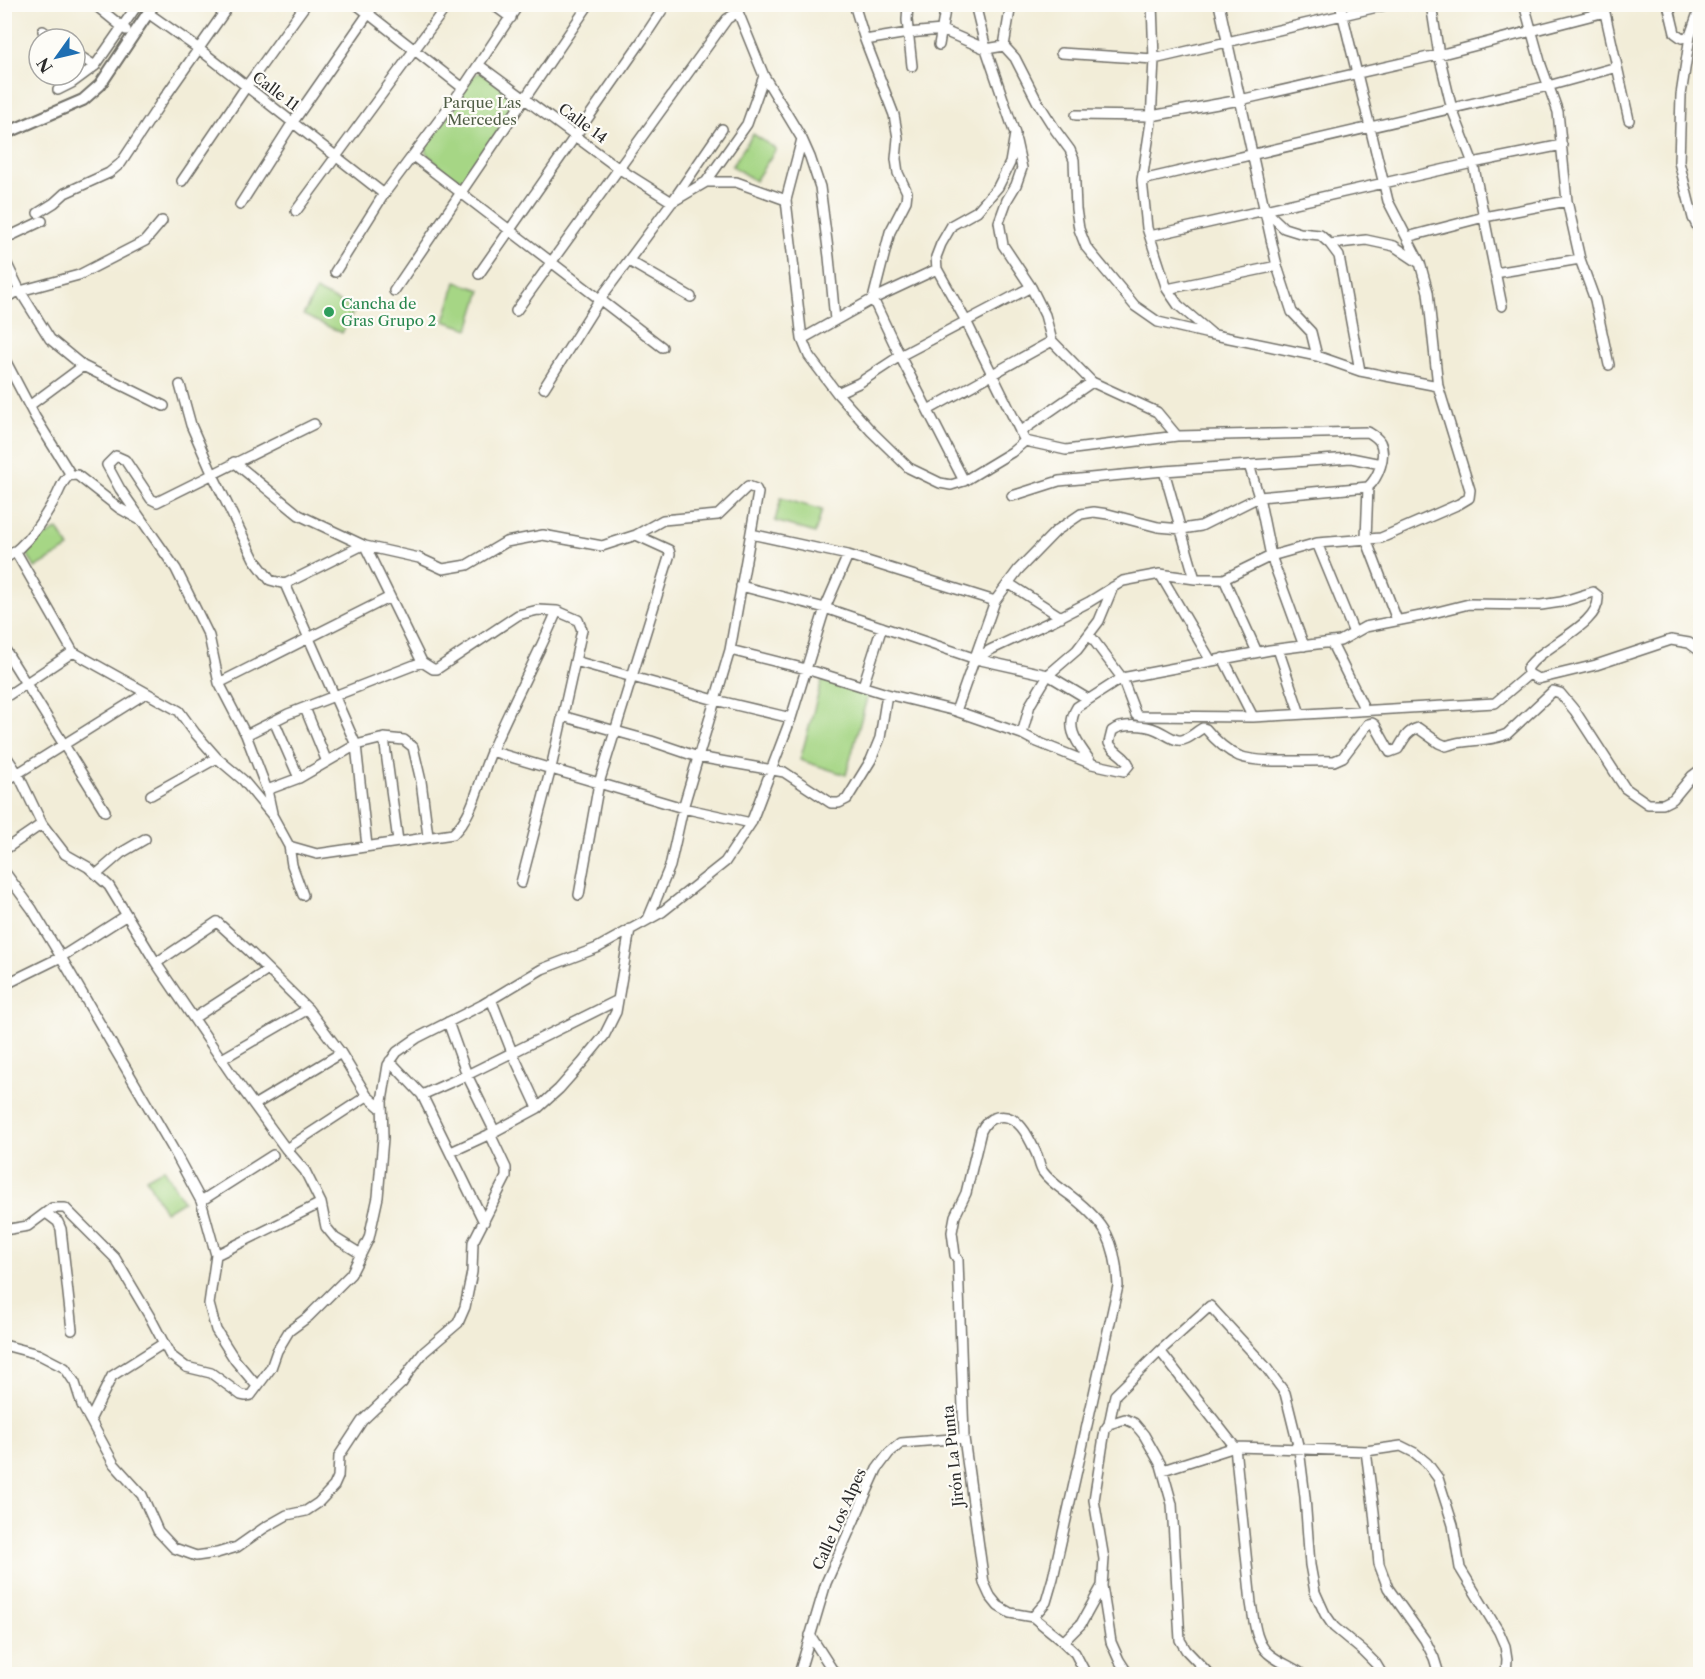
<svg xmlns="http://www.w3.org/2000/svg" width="1705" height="1679" font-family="'Libre Caslon Text',serif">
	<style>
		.green { fill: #a6d685; stroke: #688058; stroke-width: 1.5 }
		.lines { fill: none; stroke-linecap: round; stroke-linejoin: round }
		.minor-casing { stroke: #716f68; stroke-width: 12 }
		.tertiary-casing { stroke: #716f68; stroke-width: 14 }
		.minor { stroke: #fff; stroke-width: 9 }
		.tertiary { stroke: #fff; stroke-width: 10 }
		.leisure-dot { fill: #2e9e5b; stroke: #fdfcf7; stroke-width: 2 }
		.labels { text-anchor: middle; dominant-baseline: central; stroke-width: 4.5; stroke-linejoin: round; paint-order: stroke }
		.street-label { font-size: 15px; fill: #2b2b2b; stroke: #fdfcf7 }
		.park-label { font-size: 15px; fill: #505e46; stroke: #fdfcf7 }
		.leisure-label { font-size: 15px; fill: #27864d; stroke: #fdfcf7; text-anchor: start }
	</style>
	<rect width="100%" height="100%" fill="#fdfcf7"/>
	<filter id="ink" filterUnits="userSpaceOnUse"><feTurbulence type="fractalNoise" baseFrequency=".0167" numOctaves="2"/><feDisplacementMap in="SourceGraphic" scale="12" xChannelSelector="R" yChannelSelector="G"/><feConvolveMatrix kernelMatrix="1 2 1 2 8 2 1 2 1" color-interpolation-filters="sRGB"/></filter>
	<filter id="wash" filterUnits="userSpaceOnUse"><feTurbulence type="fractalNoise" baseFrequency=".008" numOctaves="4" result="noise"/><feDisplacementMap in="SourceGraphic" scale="24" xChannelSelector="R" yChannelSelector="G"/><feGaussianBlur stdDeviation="1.35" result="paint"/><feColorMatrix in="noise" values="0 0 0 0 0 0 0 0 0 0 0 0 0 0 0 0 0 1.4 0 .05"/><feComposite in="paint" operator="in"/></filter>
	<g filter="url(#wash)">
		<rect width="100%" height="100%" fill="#f2edd8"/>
		<path class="green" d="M481,72L487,75L520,100L519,103L465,179C451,181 437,163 427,154L425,150L427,145L474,75Z
			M753,134L776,149L755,181L732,166Z
			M456,282L481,290L469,329L444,321Z
			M316,291L355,309L342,333L303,315Z
			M781,498L822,510L815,533L775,521Z
			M58,529L69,548L35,568L24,548Z
			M822,680L868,694L846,775L800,760Z
			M164,1168L183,1201L165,1212L146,1178Z"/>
	</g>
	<g filter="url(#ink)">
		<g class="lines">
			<defs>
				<path id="minor" d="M94,4L126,30
					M356,4L463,88
					M492,4L511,18
					M854,4L865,40L894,115L898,138L896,159L898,173L907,192L906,201L890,232L873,299L900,356L964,481
					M908,4L907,20L912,66
					M975,4L986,49L1015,134L1010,163L998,187L977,211L952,225L941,244L936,257L937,269L966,321L1025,441
					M1152,4L1154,59L1151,122L1142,180L1147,228L1167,289L1178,305L1211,333
					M1219,4L1277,266L1292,312L1311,332L1317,356
					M1431,4L1439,55L1452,109L1473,163L1502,306
					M1524,4L1541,65L1558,112L1567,201L1580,259L1595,300L1609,365
					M1603,4L1629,120
					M1668,4L1675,33L1682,38L1690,36L1700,7
					M148,13L199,49L384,194
					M43,31L54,39
					M1690,36L1681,95L1679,162L1693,218L1700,232
					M865,40L908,33L942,30L986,49L1004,46
					M939,45L946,4
					M1004,46L1015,58L1037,101L1056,131L1070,150L1074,160L1076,209L1079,229L1086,247L1135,306L1158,322L1205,333L1317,356L1360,371L1438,386
					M1004,46L1011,4
					M75,53L95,66L138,4
					M1061,53L1154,59L1390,4
					M479,65L618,168L672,202L722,129
					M764,76L802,139L810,157L820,187L829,257L835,320
					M58,90L72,83L95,66
					M1076,115L1151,116L1240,100L1446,53L1605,12
					M1016,141L1022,168L1016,185L1007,200L999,222L1003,245L1031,287L1045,315L1052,341L1092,382L1157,412L1177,436
					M413,156L662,347
					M1142,180L1548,86L1617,67
					M182,181L246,87L306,4
					M706,182L747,124L764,76L738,12L737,4
					M786,200L802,139
					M240,205L293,122L375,4
					M1264,209L1284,228L1300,233L1320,235L1330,244L1339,256L1360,371
					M296,211L448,4
					M38,213L54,203L65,193L109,173L121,163L160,104L230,4
					M1150,236L1468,164L1562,145
					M1407,237L1484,217L1567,201
					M4,239L42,221
					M1330,244L1366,240L1394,246L1418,262
					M4,258L20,291L50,339L83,366L164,406
					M629,261L691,297
					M335,272L384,194L463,88L519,4
					M1495,273L1580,259
					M479,274L643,39L666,4
					M1167,289L1277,266
					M394,291L589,4
					M4,298L20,291L79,275L145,241L162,221
					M516,311L727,19L738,12
					M802,339L873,299L937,269
					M4,358L35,417L71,475
					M180,385L191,425L212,473L254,559L270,580L285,584L356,745L367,846
					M544,388L600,299L672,202L706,182H736L786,200L802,339L809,356L837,393L871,431L909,468L940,483L951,485L964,481L1012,452L1025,441
					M837,393L859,383L900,356L1031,287
					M29,406L83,366
					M928,410L1052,341
					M1020,432L1092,382
					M234,462L299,515L365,546L419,558L443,569L467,565L506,542L543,535L602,546L636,535L663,520L718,515L748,486L756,489L758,493L730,650L683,808L670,866L648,919
					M1249,465L1259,497L1271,556L1304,646
					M1164,471L1195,579
					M1368,487L1366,539L1397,620
					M1012,496L1059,481L1164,471L1351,458L1381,464
					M751,534L848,555L995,601
					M1317,543L1354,633
					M365,546L422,662L433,669H437L518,615L538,610L557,611L578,620L582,630L551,768L521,883
					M16,552L73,652L179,711L195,733L217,758L243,780L272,815L289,846L317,854L453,834C476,811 479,779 492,750C512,703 537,658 557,611
					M4,559C27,546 43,520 56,497C59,492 61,485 65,480C68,475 72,475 77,475L119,508L142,521
					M1160,574L1211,661
					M1224,579L1257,652
					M1008,583L1061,617
					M285,584L363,545
					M741,586L825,608L976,659L1048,675L1088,699
					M1089,634L1122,678L1136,715L1140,716L1253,717L1495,703L1529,674
					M1331,642L1365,710
					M4,648L105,811
					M1278,649L1300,714
					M730,650L806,669L887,694L956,711L1022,734L1035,741L1092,764L1124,771L1129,765C1125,755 1114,753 1109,743L1112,731C1122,723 1146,725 1157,730C1164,733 1171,739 1178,740C1187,742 1196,731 1203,728L1206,729C1215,740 1225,750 1239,756C1258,764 1311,760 1334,761L1343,757L1368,724L1372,723L1375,725L1390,752L1398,749C1404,739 1407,731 1418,728L1439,743L1446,746C1466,738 1488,743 1507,734L1553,691L1560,693L1575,711L1625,788L1648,804H1663L1673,799L1692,776L1700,770
					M1223,658L1253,717
					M976,659L990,650L1054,620L1089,602L1123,581L1160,574L1195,579H1224L1271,556L1317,543L1381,538L1459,504L1469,498L1470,490L1438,386L1428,292L1420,263L1388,201L1340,4
					M575,661L715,700L791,718
					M219,683L390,597
					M863,686L882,627
					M4,698L73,652
					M305,708L327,762
					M956,711L995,601L1018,570L1056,531L1081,514L1094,512L1108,514L1158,527L1182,529L1201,526L1259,497L1368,487C1378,478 1387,456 1380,442C1377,437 1373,435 1368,432L1177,436L1066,450L1025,441
					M562,716L651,741L698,757L784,772L831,803H839L847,799L871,760L880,738L887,694
					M274,721L299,778
					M1022,734L1030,705L1048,675L1077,650L1099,621L1113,587
					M246,735L288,714L422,662
					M384,738L398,841
					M491,751L683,808L751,823
					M4,753L18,774L42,824L65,854L88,867L109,886L156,963L230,1072L286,1149L305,1171L321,1203L326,1227L335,1238L361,1254
					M1092,764C1080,745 1063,730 1077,707L1122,678L1270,650L1340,641L1365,627L1421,616L1469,604L1541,605L1561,602L1593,592L1598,596C1601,626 1541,645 1527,669L1529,674L1538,679L1596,665L1671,640L1689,643L1700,651
					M4,782L146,693
					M267,790L299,778L356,745L384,738L404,740L413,747L421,781L428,836
					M151,795L217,758
					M272,813L267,790L246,735L219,683L209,636L176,569L120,489L107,465L116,456L125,460L151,499L157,502L314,424
					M289,846L292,865L303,895
					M4,850L42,824
					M4,871L32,909L61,957L173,1149L201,1201L216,1255L209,1304L216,1330L235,1360L257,1386
					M97,874L121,853L145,839
					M579,895L599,783L670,554L669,550L636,535
					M156,963L217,922L249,951L308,1009L341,1053L367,1096L382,1109
					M4,985L61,957L127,915
					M491,999L512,1052L538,1108
					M194,1018L268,970
					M448,1022L467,1075L495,1132
					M222,1059L308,1009
					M390,1061L422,1095L484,1222
					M422,1095L467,1075L618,1000
					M254,1105L341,1053
					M286,1149L367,1096
					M451,1152L488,1135L538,1108L559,1089L582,1063L604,1036L616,1012L630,929
					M201,1201L273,1155
					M46,1213L58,1222L61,1229L72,1330
					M4,1230L28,1226L52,1208H65L115,1258L150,1317L170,1355L186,1367L211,1373L241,1395L246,1396L251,1395L271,1368L277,1351L289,1331L308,1317L351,1274L369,1238L378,1197L383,1138L382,1101L388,1065L397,1052L417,1038L482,1005L542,969L597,948L662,912L725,862L751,823L791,718L825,608L848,555
					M216,1255L321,1203
					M4,1345L38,1354L65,1368L75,1383L82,1405L114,1464L142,1495L158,1531L174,1548L196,1556L217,1553L237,1547L264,1528L287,1515L306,1511L318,1503L334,1486L338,1477L339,1456L362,1421L402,1383L410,1370L424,1352L458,1323L465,1307L472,1272L473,1242L506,1177V1168L490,1134
					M1160,1351L1235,1447L1251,1603C1254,1619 1255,1642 1268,1653C1278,1662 1291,1666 1302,1674
					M90,1420L112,1376L164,1343
					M1109,1424L1115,1395L1160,1351L1210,1306L1265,1366L1285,1393L1299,1449L1305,1497L1310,1565L1315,1592L1325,1614L1334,1627L1364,1652L1376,1664L1382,1674
					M1366,1451L1374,1512L1379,1564L1388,1588L1425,1640L1434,1658L1439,1674
					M1163,1470L1235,1447L1366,1451L1401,1446L1415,1453L1427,1463L1438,1478L1453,1525L1460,1568L1499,1632L1505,1646L1507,1659L1506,1674
					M1102,1586L1111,1642L1119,1660L1128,1674
					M1033,1617L1046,1602L1053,1578L1118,1286C1116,1242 1106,1223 1071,1196C1062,1189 1050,1182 1043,1172C1040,1168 1039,1161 1037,1155C1030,1140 1019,1112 997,1117C989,1119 985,1123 981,1131L966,1193L955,1216L952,1232L955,1255L958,1260L964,1438L984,1583L990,1596L998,1606L1010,1613L1033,1617L1059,1638L1075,1653L1086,1674
					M810,1635L835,1674
					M1063,1642L1081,1624L1102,1586L1104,1559L1094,1500L1105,1430L1109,1424L1125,1419L1134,1423L1144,1435L1161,1465L1172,1504L1180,1640L1186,1650L1209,1674
					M799,1674L826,1583L877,1469L889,1453L901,1443L964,1438"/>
				<path id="tertiary" d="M4,134L83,100L100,85L154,4"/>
			</defs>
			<use href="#minor" class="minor-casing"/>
			<use href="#tertiary" class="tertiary-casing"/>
			<use href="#minor" class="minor"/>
			<use href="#tertiary" class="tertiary"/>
		</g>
	</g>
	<circle class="leisure-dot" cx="329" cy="312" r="6"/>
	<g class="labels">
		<g class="street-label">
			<text transform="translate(276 91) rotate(37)">Calle 11</text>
			<text transform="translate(583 123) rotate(36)">Calle 14</text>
			<text transform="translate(953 1456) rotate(-96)">Jirón La Punta</text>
			<text transform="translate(839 1519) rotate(-66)">Calle Los Alpes</text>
		</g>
		<g class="park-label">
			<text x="482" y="102">Parque Las<tspan x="482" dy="17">Mercedes</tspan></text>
		</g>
		<g class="leisure-label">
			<text x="341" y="303">Cancha de<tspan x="341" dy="17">Gras Grupo 2</tspan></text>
		</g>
	</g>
	<rect width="1705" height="1679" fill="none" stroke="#fdfcf7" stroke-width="24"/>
	<g transform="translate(57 57) rotate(236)"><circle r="28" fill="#fdfcf7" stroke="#a9a8a5" stroke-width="1.5"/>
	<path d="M0-4.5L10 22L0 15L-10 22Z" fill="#1f6fb2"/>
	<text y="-9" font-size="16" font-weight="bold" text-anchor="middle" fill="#2b2b2b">N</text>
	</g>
</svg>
